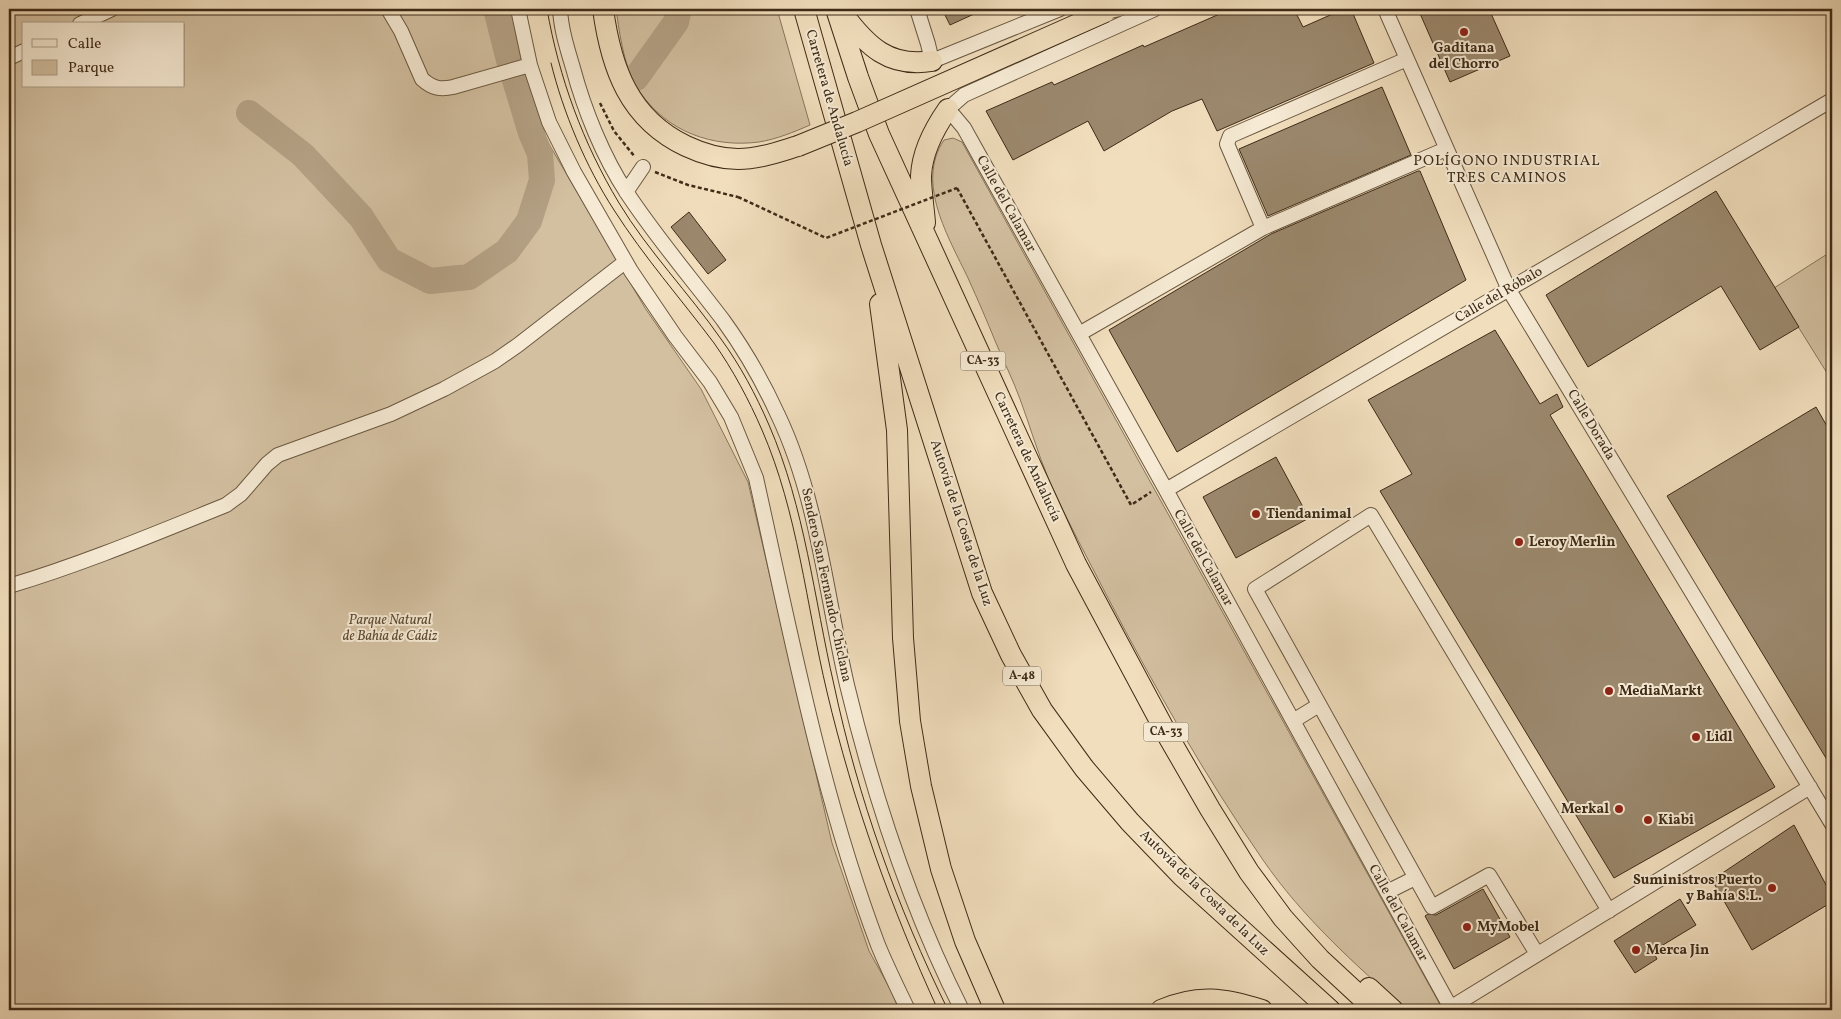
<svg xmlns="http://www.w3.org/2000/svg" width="1841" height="1019" font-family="Vollkorn,serif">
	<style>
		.green { fill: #d3c0a1; stroke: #88765c; fill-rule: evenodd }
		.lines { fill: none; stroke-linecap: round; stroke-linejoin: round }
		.river { stroke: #b4a185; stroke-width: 26 }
		.building { fill: #9b886d; stroke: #3e2b17 }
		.minor-casing { stroke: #6b5840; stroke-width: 16 }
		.highway-casing { stroke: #3e2b17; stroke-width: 22 }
		.path { stroke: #3e2b17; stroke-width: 2.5; stroke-dasharray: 4 2.5; stroke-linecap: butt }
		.minor { stroke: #f6ead4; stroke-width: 14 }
		.highway { stroke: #f1debd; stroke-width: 20 }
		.tram { stroke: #3e2b17; stroke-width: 1 }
		.highway-bridge-casing { stroke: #3e2b17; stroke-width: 22; stroke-linecap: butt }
		.path-bridge { stroke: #3e2b17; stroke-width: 2.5; stroke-dasharray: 4 2.5; stroke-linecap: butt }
		.highway-bridge { stroke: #f1debd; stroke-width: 20 }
		.poi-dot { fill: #8f2418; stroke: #f6ead4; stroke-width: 2 }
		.labels { text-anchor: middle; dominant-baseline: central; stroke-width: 4; stroke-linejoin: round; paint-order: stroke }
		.shield { fill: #f6ead4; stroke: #756450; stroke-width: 1 }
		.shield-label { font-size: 12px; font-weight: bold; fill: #3e2b17 }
		.poi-label { font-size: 14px; font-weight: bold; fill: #3e2b17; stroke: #f6ead4; text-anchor: start }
		.street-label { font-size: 14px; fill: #3e2b17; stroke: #f6ead4 }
		.park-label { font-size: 14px; font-style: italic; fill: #5c4933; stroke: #f6ead4 }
		.neighbourhood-label { font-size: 15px; letter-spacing: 1px; fill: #3e2b17; stroke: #f6ead4 }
	</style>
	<rect width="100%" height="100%" fill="#f1debd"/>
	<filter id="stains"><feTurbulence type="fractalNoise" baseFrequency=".004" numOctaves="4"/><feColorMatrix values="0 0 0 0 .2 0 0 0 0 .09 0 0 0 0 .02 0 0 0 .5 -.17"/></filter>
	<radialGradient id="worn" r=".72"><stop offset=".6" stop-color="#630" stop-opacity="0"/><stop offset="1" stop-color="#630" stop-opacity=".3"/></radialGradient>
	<path class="green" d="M9,9H513L546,139L645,308L701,389L748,482L832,843L869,951L902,1010H9ZM24,24H184V86H24Z
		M616,9H777L810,125C794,132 777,139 759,142C713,148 667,132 640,92C624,69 620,36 616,9Z
		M953,138L962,142L1443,1010H1406C1354,963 1303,918 1263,860C1205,776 1155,688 1108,598C1088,559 1067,521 1049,480C1038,454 1030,426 1020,399C1013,380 1004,362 996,343C987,321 978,300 968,278C949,238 915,183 944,140Z
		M1832,251V381L1774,288Z"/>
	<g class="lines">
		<path class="river" d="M636,78L676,22L679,9
			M249,113L303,155L361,217L389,260L430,281L469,277L507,251L529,221L542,180L540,154L531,133L509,60L496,9"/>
	</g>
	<path class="building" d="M942,9H985L950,25Z
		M1231,9H1294L1303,27L1344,9H1351L1374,63L1217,131L1202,99L1172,111L1104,151L1088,121L1013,160L986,111L1052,82L1054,85L1143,45L1144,47Z
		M1418,9H1489L1510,56L1450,82Z
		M1382,87L1411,155L1268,216L1239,149Z
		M1418,171H1420L1466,280L1177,452L1109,330L1271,234Z
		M1716,191L1799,327L1760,350L1721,286L1588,367L1546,295Z
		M689,212L726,260L708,274L671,227Z
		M1495,330L1540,404L1557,394L1563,407L1550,415L1775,787L1614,878L1380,491L1412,474L1368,400Z
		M1816,407L1832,435V768L1667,496Z
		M1276,457L1309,518L1236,558L1203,497Z
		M1794,825L1832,896V902L1752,950L1712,880Z
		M1483,889L1510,937L1454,969L1425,916L1428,914L1436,915Z
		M1680,899L1696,925L1653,951L1657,959L1635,973L1614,941Z"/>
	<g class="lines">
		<defs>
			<path id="minor" d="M388,9L401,31L422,79C432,88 440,90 453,87L530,65
				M518,9L530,65L549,122L574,172L631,271L675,336L710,382L731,417L756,478C791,635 821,794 878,945C887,967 898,989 908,1010
				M560,9C561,29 567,48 573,68C584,109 603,157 627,193C656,237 691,278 723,320C744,349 763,382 778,415C818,499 826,595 847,685C874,797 910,907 962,1010
				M917,9L928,44L932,61L1060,9
				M1155,9L964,95L948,109L964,128L1166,490L1452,1010
				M1385,9L1509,290L1832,824
				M1105,12L1120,9
				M80,24L112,9
				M9,58L24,51
				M626,192L643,167
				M1263,228L1227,144L1230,136L1407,59
				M1079,334L1263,228L1446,149
				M1166,490L1832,100
				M9,586C83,564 154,534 226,505L241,494L267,464L278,455L391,414L444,389L495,361L518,345L625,262
				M1293,721L1319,705
				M1387,892L1415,878
				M1537,954L1489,875L1432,907L1255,589L1371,515L1609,911
				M1450,1008L1810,787"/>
			<path id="highway" d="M603,9C611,68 629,119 686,146C703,154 720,159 738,159C759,159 778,152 798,146
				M804,9L871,245L982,593L1011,655L1042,710L1084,768L1130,822L1182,876L1330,1010
				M836,9L858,77L879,134L1076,564L1169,738L1210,809L1249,872L1283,918L1320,959L1375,1010
				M843,14C867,46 889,68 932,61
				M925,223C924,208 921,192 921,176C922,151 934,129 948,109
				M880,304L897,430L903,638L910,721L921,786L941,869L965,941L995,1010
				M1369,988L1393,1010
				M1161,1010C1198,994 1224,998 1262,1010"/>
		</defs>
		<use href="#minor" class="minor-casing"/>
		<use href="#highway" class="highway-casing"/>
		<path class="path" d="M600,103L614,131L635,157
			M655,172L688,185L738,197
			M957,188L1131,505L1151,492"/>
		<use href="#minor" class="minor"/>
		<use href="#highway" class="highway"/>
		<path class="tram" d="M547,9C559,78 583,143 619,203C648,251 689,293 721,339C740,365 756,395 769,425C805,508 814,598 834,685C858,798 897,907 948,1010
			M551,63C563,112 586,167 614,210C644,257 681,299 714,343C733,370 749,400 762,430C798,513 806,604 827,692C853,802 891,908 938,1010"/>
		<defs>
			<path id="highway-bridge" d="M798,146L857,122L1105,12"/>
		</defs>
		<use href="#highway-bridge" class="highway-bridge-casing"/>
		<path class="path-bridge" d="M738,197L826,238L957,188"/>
		<use href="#highway-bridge" class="highway-bridge"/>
	</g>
	<g class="poi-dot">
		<circle cx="1464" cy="32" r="5"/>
		<circle cx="1256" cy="514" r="5"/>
		<circle cx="1519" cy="542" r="5"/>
		<circle cx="1609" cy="691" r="5"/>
		<circle cx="1696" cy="737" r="5"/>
		<circle cx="1619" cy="809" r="5"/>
		<circle cx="1648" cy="820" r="5"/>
		<circle cx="1772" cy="888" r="5"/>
		<circle cx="1467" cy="927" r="5"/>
		<circle cx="1636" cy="950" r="5"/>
	</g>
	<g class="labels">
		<g class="shield">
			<rect x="960.5" y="351.5" width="45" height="19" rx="4"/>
			<rect x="1003" y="666.5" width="38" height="19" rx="4"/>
			<rect x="1143.5" y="722.5" width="45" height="19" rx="4"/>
		</g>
		<g class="shield-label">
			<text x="983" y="361">CA-33</text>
			<text x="1022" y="676">A-48</text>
			<text x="1166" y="732">CA-33</text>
		</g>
		<g class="poi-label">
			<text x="1464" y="48" text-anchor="middle">Gaditana<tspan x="1464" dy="16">del Chorro</tspan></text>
			<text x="1266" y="514">Tiendanimal</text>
			<text x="1529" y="542">Leroy Merlin</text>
			<text x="1619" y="691">MediaMarkt</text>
			<text x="1706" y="737">Lidl</text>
			<text x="1609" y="809" text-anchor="end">Merkal</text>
			<text x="1658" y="820">Kiabi</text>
			<text x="1762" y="880" text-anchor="end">Suministros Puerto<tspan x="1762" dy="16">y Bahía S.L.</tspan></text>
			<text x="1477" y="927">MyMobel</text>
			<text x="1646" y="950">Merca Jin</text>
		</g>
		<g class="street-label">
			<text transform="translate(829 98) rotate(74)">Carretera de Andalucía</text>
			<text transform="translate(1006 204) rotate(61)">Calle del Calamar</text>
			<text transform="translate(1499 295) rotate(-30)">Calle del Róbalo</text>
			<text transform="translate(1591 425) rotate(59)">Calle Dorada</text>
			<text transform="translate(1027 457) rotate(65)">Carretera de Andalucía</text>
			<text transform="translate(961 523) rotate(72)">Autovía de la Costa de la Luz</text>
			<text transform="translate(1203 558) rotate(61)">Calle del Calamar</text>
			<text transform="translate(826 585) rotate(78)">Sendero San Fernando-Chiclana</text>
			<text transform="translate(1204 893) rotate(44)">Autovía de la Costa de la Luz</text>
			<text transform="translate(1398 913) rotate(61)">Calle del Calamar</text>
		</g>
		<g class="park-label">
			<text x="390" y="620">Parque Natural<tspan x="390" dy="16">de Bahía de Cádiz</tspan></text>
		</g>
		<g class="neighbourhood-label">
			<text x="1507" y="161">POLÍGONO INDUSTRIAL<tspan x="1507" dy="17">TRES CAMINOS</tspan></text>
		</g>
	</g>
	<rect width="1841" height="1019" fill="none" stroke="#f1debd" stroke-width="30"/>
	<rect x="10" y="10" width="1821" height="999" fill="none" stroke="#3e2b17" stroke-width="2.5"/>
	<rect x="15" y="15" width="1811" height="989" fill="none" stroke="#3e2b17"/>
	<rect x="22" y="22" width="162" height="65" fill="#f6ead4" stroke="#ac9e88"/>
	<rect x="32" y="39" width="25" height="8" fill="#f6ead4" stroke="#ac9e88"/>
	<text x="68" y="48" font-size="15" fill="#3e2b17">Calle</text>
	<rect x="32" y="60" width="25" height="15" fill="#d3c0a1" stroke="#ac9e88"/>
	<text x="68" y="72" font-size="15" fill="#3e2b17">Parque</text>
	<rect width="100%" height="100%" filter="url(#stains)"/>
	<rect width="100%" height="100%" fill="url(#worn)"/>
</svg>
